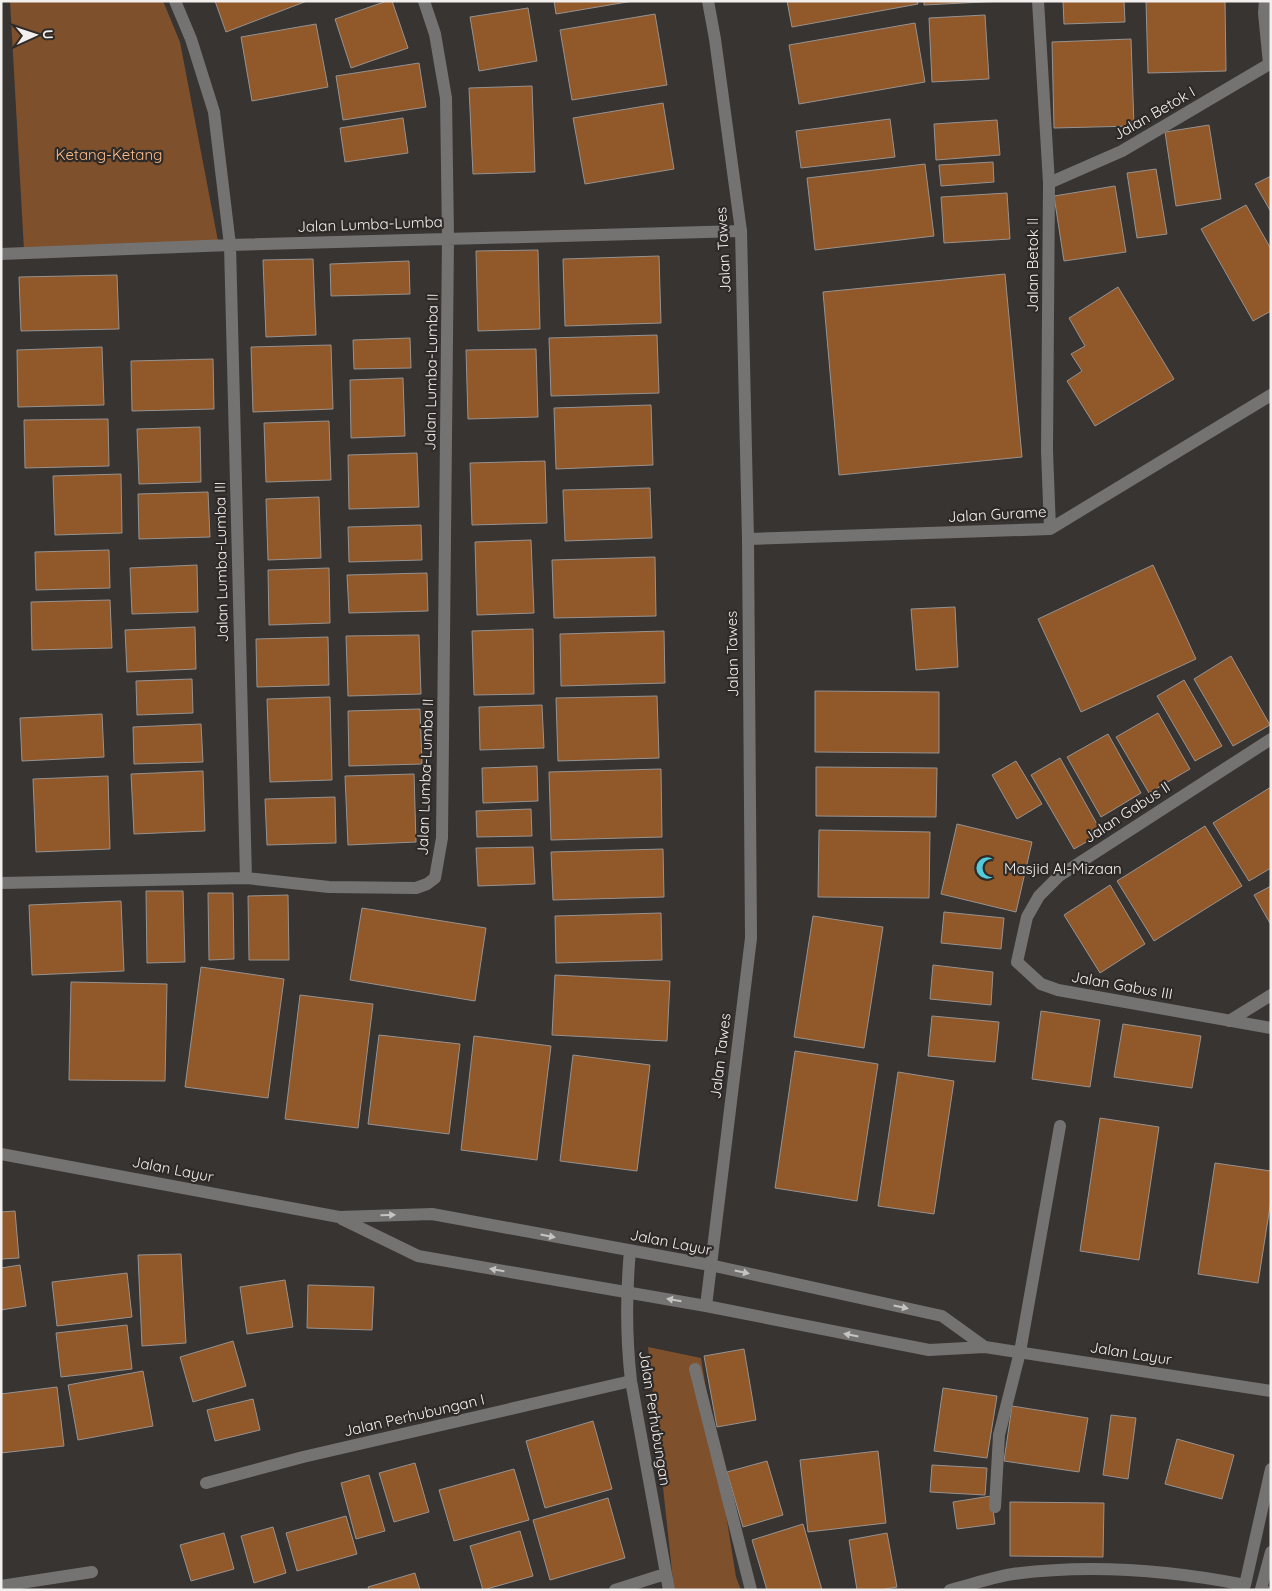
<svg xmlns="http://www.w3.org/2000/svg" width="1272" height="1591" font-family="Quicksand,sans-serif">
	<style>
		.green { fill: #7e502c }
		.building { fill: #91582a; stroke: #97928f }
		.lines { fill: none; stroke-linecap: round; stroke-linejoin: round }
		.service { stroke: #757372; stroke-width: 12 }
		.minor { stroke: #757372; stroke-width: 12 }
		.tertiary { stroke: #757372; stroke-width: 12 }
		.oneway { fill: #c6c4c3 }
		.labels { text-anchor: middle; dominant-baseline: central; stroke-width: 4.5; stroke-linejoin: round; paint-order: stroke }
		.street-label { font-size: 15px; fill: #f2efee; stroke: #2e2a28 }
		.park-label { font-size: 15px; fill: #febb89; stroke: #2e2a28 }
		.poi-label { font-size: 15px; fill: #f2efee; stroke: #2e2a28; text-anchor: start }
	</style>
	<rect width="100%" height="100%" fill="#383432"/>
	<path class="green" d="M10,1H163L180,42L218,241L24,250Z
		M648,1347L701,1358L736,1577L741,1590H674Z"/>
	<path class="building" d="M215,1H307L226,32Z
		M387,1H392L408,48L351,68L335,19Z
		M554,1H633L556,14Z
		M787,1H917L918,4L792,27Z
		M924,1H1003L924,5Z
		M1063,1H1124L1125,22L1064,24Z
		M1146,1H1225L1226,71L1148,73Z
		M528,8L537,61L479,71L470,17Z
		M655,14L667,85L572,100L560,30Z
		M985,15L989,79L932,82L929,18Z
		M915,23L925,82L799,104L789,45Z
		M316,24L328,87L252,101L241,37Z
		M1131,39L1134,126L1054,128L1052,42Z
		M419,63L426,107L343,120L336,76Z
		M532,86L535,172L473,174L469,88Z
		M663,103L674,169L585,184L573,118Z
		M403,118L408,153L345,162L340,128Z
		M890,119L895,157L801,168L796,131Z
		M997,120L1000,155L936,160L934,124Z
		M1209,125L1221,199L1176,206L1165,132Z
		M993,162L994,182L941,186L939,165Z
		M925,164L934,236L815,250L807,178Z
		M1156,169L1167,234L1137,238L1127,173Z
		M1271,176V212L1255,184Z
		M1115,186L1126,252L1064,261L1054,196Z
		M1007,193L1010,239L944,243L941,197Z
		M1246,205L1271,249V311L1253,321L1201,229Z
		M538,250L540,329L478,331L476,251Z
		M659,256L661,323L565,326L563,259Z
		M313,259L316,335L266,337L263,260Z
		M409,261L410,294L331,296L330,264Z
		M1005,274L1022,457L839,475L823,292Z
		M117,275L119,329L21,331L19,277Z
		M1118,287L1174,379L1095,426L1067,381L1082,371L1071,354L1085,346L1069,318Z
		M657,335L659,393L551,396L549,338Z
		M410,338L411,368L354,369L353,340Z
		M331,345L333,409L253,412L251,347Z
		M102,347L104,405L18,407L17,350Z
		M536,349L538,417L468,419L466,350Z
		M213,359L214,409L132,411L131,361Z
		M403,378L405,436L351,438L350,380Z
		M651,405L653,465L556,469L554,408Z
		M108,419L109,466L25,468L24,420Z
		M329,421L331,480L266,482L264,423Z
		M200,427L201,482L139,484L137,429Z
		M417,453L419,507L349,509L348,455Z
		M545,461L547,523L472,525L470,463Z
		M121,474L122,533L55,535L53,476Z
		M650,488L652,538L565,541L563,490Z
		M208,492L210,537L139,539L138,494Z
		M319,497L321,558L268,560L266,499Z
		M421,525L422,560L349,562L348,527Z
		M531,540L534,613L477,615L475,542Z
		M109,550L110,588L36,590L35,552Z
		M655,557L656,616L554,618L552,560Z
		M197,565L198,612L132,614L130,568Z
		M1153,565L1196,659L1081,712L1038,619Z
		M329,568L330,623L269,625L268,570Z
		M427,573L428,611L349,613L347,575Z
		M110,600L112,648L32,650L31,602Z
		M955,607L958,667L916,670L911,609Z
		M195,627L196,669L127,672L125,630Z
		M533,629L534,694L474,695L472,631Z
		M664,631L665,683L561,686L560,634Z
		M419,635L421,694L348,696L346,636Z
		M328,637L329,685L257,687L256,639Z
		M1231,656L1270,725L1233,746L1194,679Z
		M192,679L193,713L137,715L136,681Z
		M1184,680L1222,746L1195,761L1157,696Z
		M815,691L939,692V753L815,752Z
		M657,696L659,758L558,761L556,698Z
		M330,697L332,780L270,782L267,699Z
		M542,705L544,748L480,750L479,707Z
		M420,709L422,764L349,766L348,711Z
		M1158,713L1190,769L1149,793L1116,737Z
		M102,714L104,757L22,761L20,718Z
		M201,724L203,762L134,764L133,727Z
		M1108,734L1141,793L1101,817L1067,757Z
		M1060,758L1102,833L1074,849L1031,775Z
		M1016,761L1042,804L1017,819L992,775Z
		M537,766L538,801L483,803L482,768Z
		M816,767L937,768L936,817L816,816Z
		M661,769L662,837L551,840L549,772Z
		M203,771L205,831L134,834L131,774Z
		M414,774L416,842L348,845L345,776Z
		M108,776L110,849L36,852L33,779Z
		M1271,787V868L1249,881L1213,823Z
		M335,797L336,843L267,845L265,799Z
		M531,809L532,836L477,837L476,811Z
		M957,824L1032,842L1016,912L941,894Z
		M1205,826L1242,886L1154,941L1117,881Z
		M819,830L930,832L929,898L818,897Z
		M533,847L535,884L478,886L476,848Z
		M663,849L664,897L553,900L551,852Z
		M1110,885L1145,944L1100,973L1064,915Z
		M1271,886V925L1254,895Z
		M146,891H183L185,962L147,963Z
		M208,893H233L234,959L209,960Z
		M288,895L289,960H249L248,896Z
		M121,901L124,971L32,975L29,905Z
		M362,908L486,928L475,1001L350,980Z
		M944,912L1004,918L1001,949L941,943Z
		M661,913L662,960L556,963L555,916Z
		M813,916L883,927L864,1048L794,1037Z
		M933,965L993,972L991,1005L930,999Z
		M201,967L284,979L268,1098L185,1087Z
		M555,975L670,981L667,1041L552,1035Z
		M71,982L167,984L165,1081L69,1080Z
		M300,995L373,1004L358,1128L285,1119Z
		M1041,1011L1100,1020L1090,1087L1032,1079Z
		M932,1016L999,1022L995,1062L928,1056Z
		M1123,1024L1201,1036L1192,1088L1114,1077Z
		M379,1035L460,1044L449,1134L368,1124Z
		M474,1036L551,1046L537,1160L461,1150Z
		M795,1051L878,1064L857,1201L775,1188Z
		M573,1055L650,1065L637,1171L560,1161Z
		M898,1072L954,1081L934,1214L878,1206Z
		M1100,1118L1159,1127L1139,1260L1080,1251Z
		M1215,1163L1271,1171V1200L1258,1283L1198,1274Z
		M15,1211L19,1258L1,1259V1212Z
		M181,1254L186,1343L142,1346L138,1255Z
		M20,1265L26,1306L1,1310V1268Z
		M127,1273L132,1317L57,1326L52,1282Z
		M285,1280L293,1327L247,1334L240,1287Z
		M308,1285L374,1287L372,1330L307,1328Z
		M127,1325L132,1369L61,1377L56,1333Z
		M233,1341L246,1386L193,1402L180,1357Z
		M744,1349L756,1420L717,1427L704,1356Z
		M143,1371L153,1426L78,1440L68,1385Z
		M57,1387L64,1446L1,1453V1394Z
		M943,1388L997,1396L987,1458L934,1451Z
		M253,1399L260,1430L215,1441L207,1410Z
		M1012,1406L1088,1418L1079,1472L1004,1461Z
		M1111,1415L1136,1418L1128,1479L1103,1475Z
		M593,1421L612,1489L545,1508L526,1441Z
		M1177,1439L1234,1455L1222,1499L1165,1484Z
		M878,1451L886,1523L808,1532L800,1460Z
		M767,1461L783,1515L743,1527L727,1472Z
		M415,1463L429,1512L394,1522L379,1473Z
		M932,1465L987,1468L985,1495L930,1492Z
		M514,1469L529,1520L454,1541L439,1490Z
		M369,1475L385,1531L356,1539L341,1483Z
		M991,1496L995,1524L957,1529L953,1502Z
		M608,1498L625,1558L550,1580L533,1520Z
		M1010,1502L1104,1503L1103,1557L1010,1556Z
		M346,1516L357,1554L297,1571L286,1533Z
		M803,1524L822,1590H767L752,1540Z
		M273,1527L286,1573L254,1583L241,1536Z
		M520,1531L533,1576L483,1590L470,1546Z
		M224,1533L234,1569L191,1581L180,1545Z
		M887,1533L897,1587L880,1590H857L849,1540Z
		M415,1573L420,1590H369L368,1587Z"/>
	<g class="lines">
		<path class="service" d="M1020,1352L1060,1126"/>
		<path class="minor" d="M175,1L191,39L214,112L230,245L246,878
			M1038,1L1049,183L1047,451L1050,529
			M1265,1L1264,13L1269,64
			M1049,183L1122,151L1271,63
			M1,254L230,245L741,231
			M748,539L1050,529L1271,395
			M1271,739L1059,876L1039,896L1027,917L1017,962L1041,984L1058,990L1271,1028
			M1,883L246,878L329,887L416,888L427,884L435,878L442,838L448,238L446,98L435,34L424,1
			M1229,1021L1271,995
			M630,1251C626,1294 626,1337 631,1381L669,1590
			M695,1369L751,1590
			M206,1483L303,1457L631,1381
			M995,1507L999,1435L1020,1352
			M1,1586L92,1572
			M615,1590L665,1574
			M950,1590C971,1585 992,1577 1013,1574C1090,1564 1169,1570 1245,1585L1271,1469
			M1264,1590L1261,1589L1271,1552"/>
		<path class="tertiary" d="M1,1154L339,1217L432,1214L710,1265L942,1316L985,1347
			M342,1219L418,1256L706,1306L929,1350L985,1347L1271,1391
			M706,1306L751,938L748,539L741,231L715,39L708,1"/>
	</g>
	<defs><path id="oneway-solid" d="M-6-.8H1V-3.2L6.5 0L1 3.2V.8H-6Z" transform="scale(1.25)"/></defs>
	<g class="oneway">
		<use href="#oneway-solid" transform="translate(388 1215) rotate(-2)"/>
		<use href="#oneway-solid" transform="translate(548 1236) rotate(11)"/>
		<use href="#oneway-solid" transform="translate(497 1270) rotate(-170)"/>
		<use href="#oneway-solid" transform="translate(742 1272) rotate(12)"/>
		<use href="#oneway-solid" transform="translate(674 1300) rotate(-170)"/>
		<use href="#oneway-solid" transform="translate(901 1307) rotate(12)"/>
		<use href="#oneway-solid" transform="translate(851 1335) rotate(-169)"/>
	</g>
	<defs>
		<symbol id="mosque-bare" viewBox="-9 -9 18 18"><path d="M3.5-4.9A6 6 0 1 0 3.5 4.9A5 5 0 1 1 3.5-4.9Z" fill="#53cbdb" stroke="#2e2a28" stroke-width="2.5" paint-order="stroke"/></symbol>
	</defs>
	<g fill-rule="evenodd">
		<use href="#mosque-bare" x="971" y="852" width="32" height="32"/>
	</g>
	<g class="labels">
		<g class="street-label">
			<text transform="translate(1154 113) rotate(-30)">Jalan Betok I</text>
			<text transform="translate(370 224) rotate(-2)">Jalan Lumba-Lumba</text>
			<text transform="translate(723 250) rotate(-93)">Jalan Tawes</text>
			<text transform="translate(1032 265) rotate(-90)">Jalan Betok II</text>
			<text transform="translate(431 372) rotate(-89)">Jalan Lumba-Lumba II</text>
			<text transform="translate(997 514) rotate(-3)">Jalan Gurame</text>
			<text transform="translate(221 562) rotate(-91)">Jalan Lumba-Lumba III</text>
			<text transform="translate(732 654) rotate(-91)">Jalan Tawes</text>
			<text transform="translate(425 777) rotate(-88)">Jalan Lumba-Lumba II</text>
			<text transform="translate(1127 812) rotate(-33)">Jalan Gabus II</text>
			<text transform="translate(1122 985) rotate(10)">Jalan Gabus III</text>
			<text transform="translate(720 1056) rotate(-83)">Jalan Tawes</text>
			<text transform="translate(173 1169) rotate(11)">Jalan Layur</text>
			<text transform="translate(671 1242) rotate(11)">Jalan Layur</text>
			<text transform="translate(1131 1353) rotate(9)">Jalan Layur</text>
			<text transform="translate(414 1415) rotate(-13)">Jalan Perhubungan I</text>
			<text transform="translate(655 1418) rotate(81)">Jalan Perhubungan</text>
		</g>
		<g class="park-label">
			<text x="109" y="154">Ketang-Ketang</text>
		</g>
		<g class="poi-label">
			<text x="1004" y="868">Masjid Al-Mizaan</text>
		</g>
	</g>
	<rect width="1272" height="1591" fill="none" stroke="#f2efee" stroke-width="5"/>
	<g transform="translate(35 35) rotate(87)" stroke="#2e2a28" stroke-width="4" paint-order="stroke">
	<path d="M0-4L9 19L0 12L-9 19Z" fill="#f2efee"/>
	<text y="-8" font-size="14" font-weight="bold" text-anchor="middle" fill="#f2efee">U</text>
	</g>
</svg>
